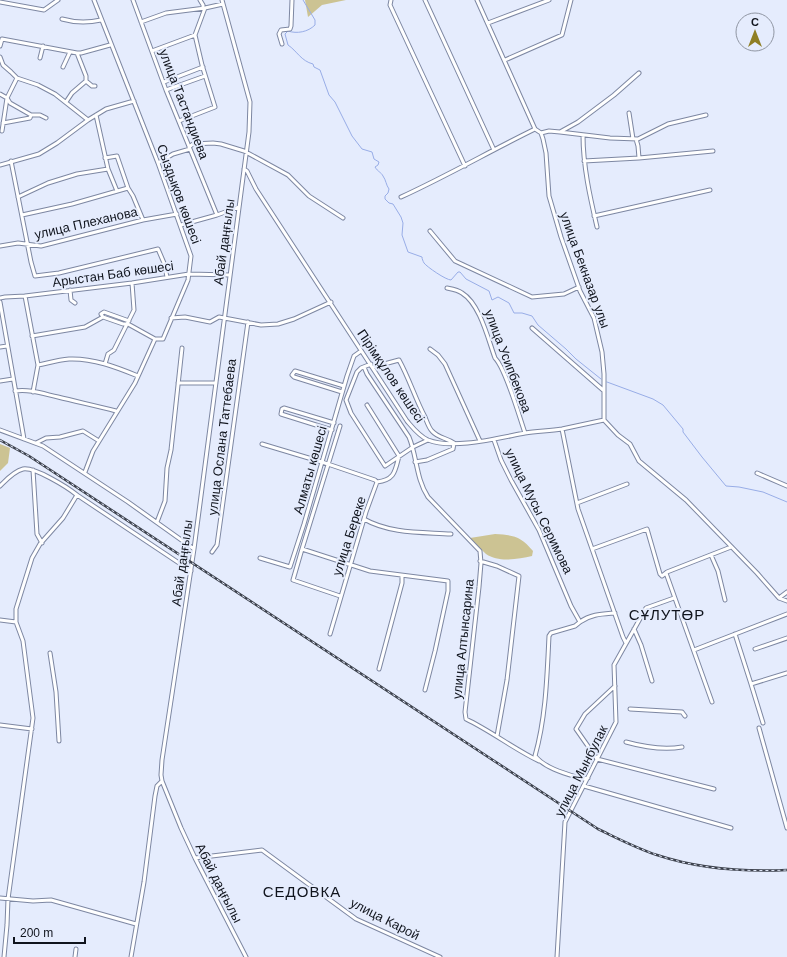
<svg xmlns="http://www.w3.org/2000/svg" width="787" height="957" font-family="Helvetica,sans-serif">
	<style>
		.green { fill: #ccc393 }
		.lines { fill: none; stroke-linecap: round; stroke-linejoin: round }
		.stream { stroke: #98ade7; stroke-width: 1 }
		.minor-casing { stroke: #7d87a2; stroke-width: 5 }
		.minor { stroke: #fff; stroke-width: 3 }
		.rail-casing { stroke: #3d424d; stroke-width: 2.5 }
		.rail { stroke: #e5ecfd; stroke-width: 1; stroke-dasharray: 3; stroke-linecap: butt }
		.labels { text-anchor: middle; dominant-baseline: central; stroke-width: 4; stroke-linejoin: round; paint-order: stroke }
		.street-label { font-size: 13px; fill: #10141d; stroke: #e5ecfd }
		.quarter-label { font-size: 15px; letter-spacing: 1px; fill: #10141d; stroke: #e5ecfd }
	</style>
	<rect width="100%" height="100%" fill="#e5ecfd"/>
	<path class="green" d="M305,0H346L322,5L308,17Z
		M0,444L10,448L8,463L0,471Z
		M495,534C513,535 521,536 533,551L532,556C518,559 499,563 486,554C480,549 476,543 470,538Z"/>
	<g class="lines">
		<path class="stream" d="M303,0L315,20V25C308,32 297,34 288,31L285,34L288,45C297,51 301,61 313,64L314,67L320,70L329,95L335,102L352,136L362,149L372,152L374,159L379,162L378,165L375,167C378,172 381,172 383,176C386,180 386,185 389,189L388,193L385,196V199L389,203L393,204L401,217L403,223L402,235L408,252L422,257C422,259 423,261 424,263C427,267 446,280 451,280L458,272H460L466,279L489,291L492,300L498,297L509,303L514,313H522L532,316L538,325L566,349L576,359L601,379
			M607,382L653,399L663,405L683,429V432L702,457L726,486L739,487L763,492L787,502"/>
		<defs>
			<path id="minor" d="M133,0L166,90L217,215
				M200,0L203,5V8
				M222,0L250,102L249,132L194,549L162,760L161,775L162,781L181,828L195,858L246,957
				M391,0L390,5L465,166
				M425,0L494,150
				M477,0L535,129L541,133L543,139L546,153L549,196L561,237L580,291L594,318L602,352L604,374V420
				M0,2L44,10L58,0
				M62,19C76,23 87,23 101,20
				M141,22L166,13L205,8L223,4
				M488,23L549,0
				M282,44L279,34L281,30L290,29L291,26L292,0
				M0,46L2,39L77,53H81L110,45
				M152,51L195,35
				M77,53L86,76V81L92,86H95
				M0,57L3,65L11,72L17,78L38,85L55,94L88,120
				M40,58L43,46
				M505,60L562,35L571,0
				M63,67L70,52
				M164,82L203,67
				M166,90L205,76
				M0,94L7,98L10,103L31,115H40L46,118
				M66,102L72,93L86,81
				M629,113L633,139
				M96,115L108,169L117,191
				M179,121L215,107L202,65L195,35L205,8
				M3,123L30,118L31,115
				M2,131L7,98L17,78
				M560,132L578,122L614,95L639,73
				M541,133L549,131L560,132L610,138L638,139L668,124L706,115
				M583,135C583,166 590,197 597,227
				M636,139L638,146L639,158
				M189,147L193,144L213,143L221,144L244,151L288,175L309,196L343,218
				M105,158L117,156L128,188L133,196L143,220
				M11,161L31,262L35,276L59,273L158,249L164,263L167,277
				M584,161L639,158L713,151
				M158,163L173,154L190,149
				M0,165L39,154L57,143L88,120L106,109L134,101
				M244,169L247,171L256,189L407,421C413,428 419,436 428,440C453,450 498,438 525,433C537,431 549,431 562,429C576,426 590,423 604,420
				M18,197L48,183L77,174L108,169
				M401,197C447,176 490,151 535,129
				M22,215L72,204L128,188
				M594,216L710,190
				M181,225L217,215L239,207
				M430,231L455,261L532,297L564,294L579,287
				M0,246L18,243L41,246L143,220L177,214
				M447,288C452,289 458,290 462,293C480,304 488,339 495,358C506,369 519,416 525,433
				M70,290L71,300L75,303
				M25,296L38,365L33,392
				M0,298L5,297L25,296L132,283L189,274L230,275
				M0,302L24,439
				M171,318L185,317L210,322L219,317L261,325L278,324L294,319L331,302
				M129,321L104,312L101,314L103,317L123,324H128L155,339
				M532,328L603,390
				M32,336L85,327L103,317
				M0,347L7,346
				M430,349L438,355L445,364L480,441
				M105,364L108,354L114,350L134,310L132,283
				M371,364L361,368L357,372L346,400L351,413L385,466L413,447L428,440
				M38,365C48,363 58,360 69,359C93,358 116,367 138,376
				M364,367L367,374L409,437C417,456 416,479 428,497L480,551L481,563L479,587L465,712L466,719C491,731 514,749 539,761
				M373,367L399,360C409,378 415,398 425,417C427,422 429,428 432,431C438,438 447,438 454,443L453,449L427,460L415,462
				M0,381L13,379
				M178,383H216
				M15,391C30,389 44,394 58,397C78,402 97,406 116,411
				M342,392L294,377L292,375L295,371L344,386
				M367,405L399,456C395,471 395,480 377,482
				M604,420L618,435L630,444L639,461L686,500L757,573L779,598L787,601
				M340,426L302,549L293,580L340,596
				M562,429L578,509L623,637L626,643
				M0,430L43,446L128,502L194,549
				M332,430L281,414L282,409L284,408L334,423
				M494,440L501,460L511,480L539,530L571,606L580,622L575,626L551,633L549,636C547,676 546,717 535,756C546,769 567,774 583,779L588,778
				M36,443L46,438L60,437L83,431L99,441
				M262,444L322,462L375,480L377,482
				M33,470L37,534L42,543
				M85,472L93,451L135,383L155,339H163L188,280L191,256L158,163L94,0
				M757,473L787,486
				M0,486C6,480 14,471 23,469C35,467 67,487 77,495
				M577,503L627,484
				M364,519C390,534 423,532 451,534
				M157,522L165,501L167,468L171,450L182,348
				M302,549L370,571L448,581V591L435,651L425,690
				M592,549L647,529L660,574L662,576L667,572L731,547
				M212,552L217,545L248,322
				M711,555L718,571L725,600
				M260,558L290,567L304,524L347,376L354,356L361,351
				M480,561L497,566L519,576L507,680L497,736
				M666,573L712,702
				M779,598L787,592
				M0,620L16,622
				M580,622C591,614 603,614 615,613
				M634,629L641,645L652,681
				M330,634L366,512L377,482
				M735,634L751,684
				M755,649L787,638
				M694,650L787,614
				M50,653L56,692L59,741
				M379,669L402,583V576
				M615,686L585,714L576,729L597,759L714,789
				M630,709L682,712L685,716
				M763,723L751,684L787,673
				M0,725L32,729
				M759,728L787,828
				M626,742C644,747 664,750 682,747
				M584,786L731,828
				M195,858L262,850L356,919L440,957
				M0,898L33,901L51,900L136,924
				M4,957L7,925L8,899L33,718L23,641L16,622V609L32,558L40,544L63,518L77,495L191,571
				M75,957L76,949
				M131,957L144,882L155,796L157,786L162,781
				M557,957L565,822L616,722L614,665L646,608L674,598"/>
		</defs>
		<use href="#minor" class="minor-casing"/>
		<use href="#minor" class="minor"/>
		<defs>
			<path id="rail" d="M0,440L29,456L598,829C617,838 636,848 657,855C699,869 743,872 787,870"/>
		</defs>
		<use href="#rail" class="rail-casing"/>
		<use href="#rail" class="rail"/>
	</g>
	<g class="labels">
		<g class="street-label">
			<text transform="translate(184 104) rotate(69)">улица Тастандиева</text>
			<text transform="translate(179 194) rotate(70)">Сыздықов көшесі</text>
			<text transform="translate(86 223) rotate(-13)">улица Плеханова</text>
			<text transform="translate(224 242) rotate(-82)">Абай даңғылы</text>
			<text transform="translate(585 270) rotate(70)">улица Бекназар улы</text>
			<text transform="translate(113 274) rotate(-8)">Арыстан Баб көшесі</text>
			<text transform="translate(508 361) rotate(69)">улица Усипбекова</text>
			<text transform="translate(391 376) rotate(56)">Пірімқұлов көшесі</text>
			<text transform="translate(222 437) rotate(-83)">улица Ослана Таттебаева</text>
			<text transform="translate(310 470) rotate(-74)">Алматы көшесі</text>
			<text transform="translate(539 511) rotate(64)">улица Мусы Серимова</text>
			<text transform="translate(349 536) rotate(-72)">улица Береке</text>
			<text transform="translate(182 563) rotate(-82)">Абай даңғылы</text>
			<text transform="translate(463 639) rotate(-84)">улица Алтынсарина</text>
			<text transform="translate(581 771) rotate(-63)">улица Мынбулак</text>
			<text transform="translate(219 883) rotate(63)">Абай даңғылы</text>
			<text transform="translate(385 919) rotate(27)">улица Карой</text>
		</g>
		<g class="quarter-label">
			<text x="667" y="614">СҰЛУТӨР</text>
			<text x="302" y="891">СЕДОВКА</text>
		</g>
	</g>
	<g transform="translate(755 32)"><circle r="19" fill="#e5ecfd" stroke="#9096a3"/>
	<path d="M0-3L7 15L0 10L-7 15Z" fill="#8f7f25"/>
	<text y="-6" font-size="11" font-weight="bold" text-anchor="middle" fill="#10141d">С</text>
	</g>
	<path d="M14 937v6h71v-6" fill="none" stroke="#10141d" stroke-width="2"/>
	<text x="20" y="937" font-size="12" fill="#10141d" stroke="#e5ecfd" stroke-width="3" paint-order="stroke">200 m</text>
</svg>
